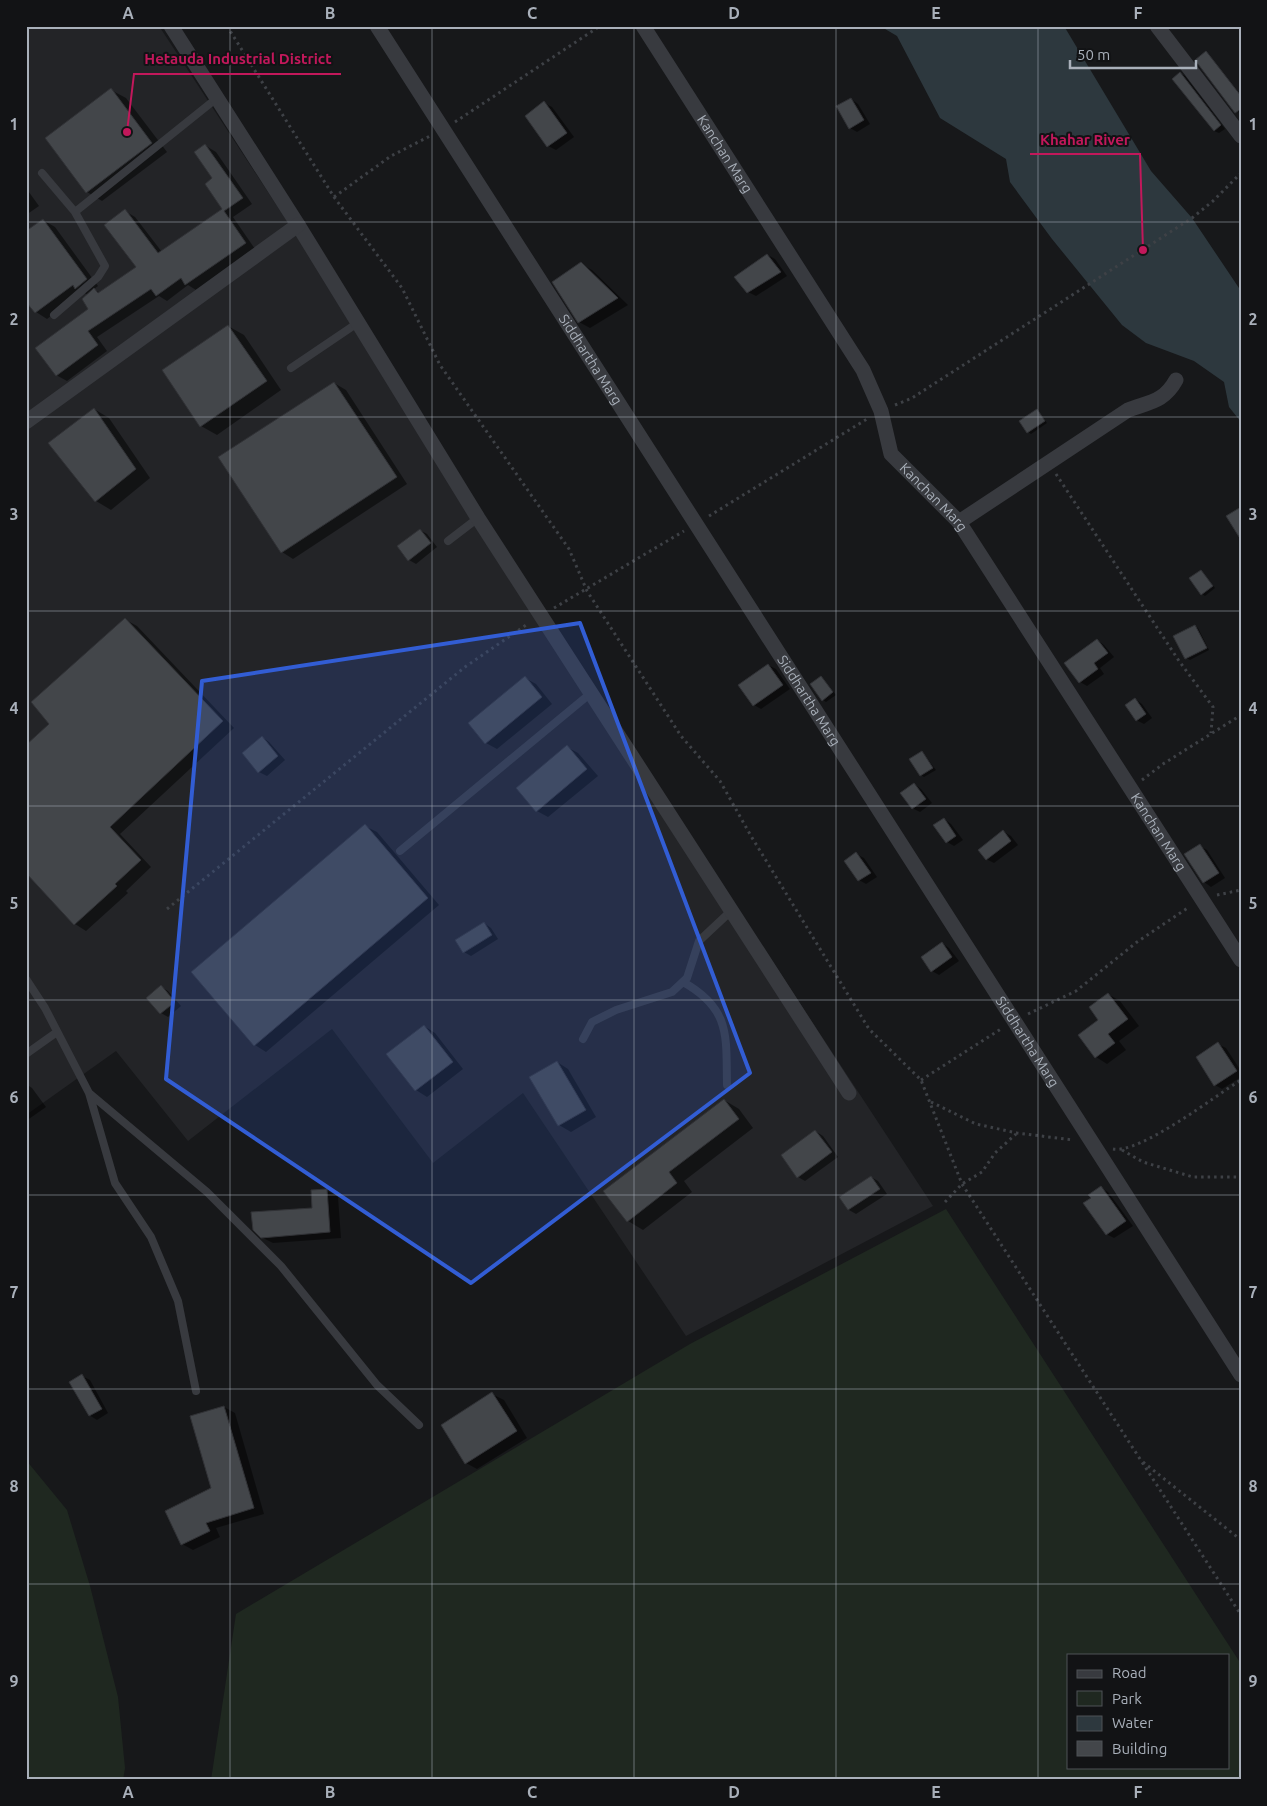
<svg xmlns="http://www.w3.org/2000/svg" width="1267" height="1806" font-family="Ubuntu,sans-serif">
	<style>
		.built { fill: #232427 }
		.green { fill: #1f2820; fill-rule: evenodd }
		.water { fill: #2d383e }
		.shadow { fill: #0007 }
		.building { fill: #43464a; stroke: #313236 }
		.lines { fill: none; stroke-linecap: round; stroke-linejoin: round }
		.path { stroke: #3e4146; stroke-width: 3; stroke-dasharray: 2.5 4; stroke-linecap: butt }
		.service { stroke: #383a3f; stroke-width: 8 }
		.minor { stroke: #383a3f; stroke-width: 15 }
		.marked { fill: #325dd4; fill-opacity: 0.2; stroke: #325dd4; stroke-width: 4; stroke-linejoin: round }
		.grid { fill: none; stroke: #a9b0ba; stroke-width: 1; stroke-opacity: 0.55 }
		.labels { text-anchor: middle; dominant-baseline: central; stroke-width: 4; stroke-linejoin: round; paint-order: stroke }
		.street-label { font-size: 14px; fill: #a9b0ba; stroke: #121315 }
		.leader { fill: none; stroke: #c2185b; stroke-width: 2 }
		.callout-dot { fill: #c2185b; stroke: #121315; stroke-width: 2 }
		.callout-label { font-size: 15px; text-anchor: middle; font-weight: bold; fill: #c2185b; stroke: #121315; stroke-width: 4; stroke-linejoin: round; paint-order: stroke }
		.neatline { fill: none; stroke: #a9b0ba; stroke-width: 2 }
		.grid-label { font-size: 16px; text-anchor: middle; font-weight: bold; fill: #a9b0ba }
	</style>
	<rect width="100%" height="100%" fill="#17181a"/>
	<path class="built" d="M26,26H159L933,1206L686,1336L523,1093L433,1163L332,1029L188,1141L116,1051L26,1115Z"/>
	<path class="green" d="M946,1209L1241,1664V1780H211L236,1614L690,1344ZM1068,1655H1228V1767H1068Z
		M26,1460L67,1510L90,1586L118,1697L125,1768L123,1780H26Z"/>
	<path class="water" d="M880,26H1064L1151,171L1192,218L1241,291V422L1229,407L1224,382L1194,361L1146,343L1122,325L1052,239L1010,182L1006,159L940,118L897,36Z"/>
	<path class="shadow" d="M1206,52L1241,95L1240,114L1196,60Z
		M1180,73L1185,76L1225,129L1219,133L1214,131Z
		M111,90L126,98L167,152L102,201L87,192Z
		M851,99L858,104L870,124L857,132L850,128Z
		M544,103L552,107L574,137L556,150L548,146Z
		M206,146L216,152L252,204L233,217L255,249L196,290L188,285L167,301L159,296L97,337L107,351L67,381L56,375L90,309L88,295L83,292L47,319L36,312L43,220L55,227L98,286L94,289L100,293L137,267L125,211L135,217L162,252L224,209Z
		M26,188L39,206L26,215Z
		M768,255L775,259L787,276L756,296L748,292Z
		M581,264L592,270L628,305L590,328L579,322Z
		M228,326L244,335L281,390L217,435L201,426Z
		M334,383L346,390L407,484L293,559L282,552Z
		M94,409L109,418L150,478L111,510L96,501Z
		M1037,410L1047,423L1031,434L1028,432Z
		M420,530L427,534L437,547L416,564L409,560Z
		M1201,571L1215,588L1205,596L1202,594Z
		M126,620L137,626L234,728L120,834L151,867L126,891L128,893L86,931L75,924L51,724Z
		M1195,626L1198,628L1209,650L1190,660L1186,658Z
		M1097,640L1104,645L1114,657L1100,668L1104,674L1087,686L1080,682Z
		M768,665L776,669L790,689L761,709L754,705Z
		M525,678L536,684L552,704L497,749L486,743Z
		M822,678L836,695L826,702L823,700Z
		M1135,699L1142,704L1152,718L1144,724L1136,720Z
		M262,737L269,742L285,760L267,776L259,772Z
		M567,747L578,753L598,776L548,817L537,811Z
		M922,752L936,770L924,777L921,775Z
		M914,784L921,789L932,803L920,812L912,808Z
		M944,819L951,824L963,840L954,846L947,842Z
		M365,826L377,832L439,905L266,1052L255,1045Z
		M1004,832L1011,836L1018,845L994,863L986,859Z
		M1200,846L1207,850L1225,878L1211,887L1204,882L1186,855Z
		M856,854L864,858L877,877L866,884L859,880Z
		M484,923L491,928L498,939L471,956L464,952Z
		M942,943L949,948L959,961L939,975L932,971Z
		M161,987L168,991L181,1006L168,1017L161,1013Z
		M1108,994L1120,1001L1139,1026L1119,1041L1126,1050L1107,1064L1096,1057L1100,1020Z
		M424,1026L435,1033L463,1069L427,1097L416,1090L388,1054Z
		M1218,1044L1226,1048L1241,1071V1077L1222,1089L1215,1085Z
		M557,1062L568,1069L596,1117L571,1132L559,1125L531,1077Z
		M26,1084L32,1088L46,1107L26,1121Z
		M724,1100L739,1109L753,1128L684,1181L692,1192L643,1230L628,1221Z
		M815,1131L823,1136L838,1157L805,1181L798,1177Z
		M871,1177L878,1181L887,1194L856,1214L849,1210L841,1197Z
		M1101,1188L1108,1192L1133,1226L1114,1238L1106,1234L1092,1198Z
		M326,1190L338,1197L341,1238L273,1243L261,1237L313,1209Z
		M82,1376L90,1380L108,1413L97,1420L89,1415Z
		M492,1394L504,1400L527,1438L477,1469L466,1463Z
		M224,1407L235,1413L264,1514L216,1528L220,1537L193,1550L182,1544L213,1489Z"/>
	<path class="building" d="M1206,51L1241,96V109L1235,113L1195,60Z
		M1180,72L1221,125L1214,131L1172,79Z
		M111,88L152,143L86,193L45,138Z
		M851,98L864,120L849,129L836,106Z
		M544,101L567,133L547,147L525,116Z
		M205,144L243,198L224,211L246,243L185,285L181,278L156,296L151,289L88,331L98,345L56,376L35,348L88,309L82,299L94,288L98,293L136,267L104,225L125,209L158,253L222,209L205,184L212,178L194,152Z
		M43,219L87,279L75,289L73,285L35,313L26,302V231Z
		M767,254L781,272L747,293L734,277Z
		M581,262L618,298L578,323L552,282Z
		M228,325L267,381L200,427L162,370Z
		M334,382L397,477L281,553L218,457Z
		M94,408L136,469L95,502L48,443Z
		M1037,409L1045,421L1027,433L1019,421Z
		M1241,507V540L1226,516Z
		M420,529L431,543L408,561L397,546Z
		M1201,570L1213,586L1201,595L1189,578Z
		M125,618L223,721L110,827L141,860L115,884L117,886L74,925L26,873V745L49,724L31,702Z
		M1195,625L1207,648L1185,659L1173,636Z
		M1097,639L1108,653L1094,663L1098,669L1079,683L1064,663Z
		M768,664L783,685L753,706L738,685Z
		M525,676L542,697L485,744L468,723Z
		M821,676L833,692L822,701L810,684Z
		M1135,698L1146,714L1136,721L1125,705Z
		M262,736L278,756L258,773L242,753Z
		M567,745L587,769L536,812L516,788Z
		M922,751L933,768L920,776L909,759Z
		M914,783L926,799L912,809L900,793Z
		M944,818L956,836L946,843L933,825Z
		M365,824L428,898L254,1046L191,972Z
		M1003,830L1011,841L986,860L978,850Z
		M1200,844L1219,873L1203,883L1184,854Z
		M856,852L871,873L858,881L844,861Z
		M484,922L492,935L463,953L455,940Z
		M942,942L952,957L931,972L921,957Z
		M161,985L175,1002L160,1014L146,998Z
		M1108,993L1128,1019L1108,1034L1115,1043L1095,1058L1078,1035L1098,1020L1089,1007Z
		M424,1025L453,1062L415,1091L386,1054Z
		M1218,1042L1237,1071L1214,1086L1196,1057Z
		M557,1061L586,1110L558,1126L529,1077Z
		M724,1099L739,1119L669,1172L677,1183L627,1222L603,1191Z
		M815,1130L832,1152L797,1178L781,1155Z
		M871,1176L880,1189L848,1210L839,1197Z
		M1101,1186L1126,1221L1106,1235L1083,1203L1091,1198L1088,1195Z
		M327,1189L330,1232L261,1238L253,1230L251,1212L312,1208L311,1190Z
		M82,1374L102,1409L89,1416L69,1382Z
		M492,1392L517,1431L465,1464L441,1425Z
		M224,1406L254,1508L206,1523L210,1531L181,1545L165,1511L211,1488L190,1416Z"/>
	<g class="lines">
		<path class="path" d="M227,26L334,197L402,288L440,365L569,549L587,591L681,736L720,781L751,836L869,1029L921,1080L962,1184L1241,1615
			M455,122L600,26
			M334,197L391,156L430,136
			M895,405L912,398L1192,218L1213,201L1241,173
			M1056,474L1179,661L1213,707L1211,733
			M709,516L867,419
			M554,608L684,531
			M1142,780L1163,764L1241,715
			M1217,895L1241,890
			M167,909L465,667L529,623
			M1028,1014L1076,991L1137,942L1189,907
			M921,1080L1001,1029
			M931,1102L976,1124L1017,1133L1073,1140
			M1113,1149C1140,1154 1215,1096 1241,1080
			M1122,1150L1143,1162L1193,1177H1241
			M945,1202L962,1184L982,1172L995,1153L1016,1134
			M1143,1462L1241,1540"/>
		<path class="service" d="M42,173L75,212
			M54,315L98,277L105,266L75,212L217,98
			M291,368L359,322
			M448,541L478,518
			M400,851L591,693
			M26,979L45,1008L89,1093L115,1183L151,1237L178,1301L196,1391
			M683,982C731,1009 726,1036 727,1085
			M583,1039L592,1022L616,1010L672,992L687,978L699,941L731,911
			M26,1054L57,1032
			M89,1093L207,1192L281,1266L377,1385L419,1425"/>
		<g class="minor">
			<path d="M171,26L298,225L478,518L849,1093"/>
			<path id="s1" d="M377,26L1241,1375"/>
			<path id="s2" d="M643,26L863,370L881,411L891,454L959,522L1241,960"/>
			<path d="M1157,26L1241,136"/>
			<path d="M26,422L298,225"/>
			<path d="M959,522L1128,410C1149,402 1164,402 1176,380"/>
		</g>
	</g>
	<path class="marked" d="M580,623L750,1073L471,1283L166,1079L202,681Z"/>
	<path class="grid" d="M230,26V1780M432,26V1780M634,26V1780M836,26V1780M1038,26V1780M26,222H1241M26,417H1241M26,611H1241M26,806H1241M26,1000H1241M26,1195H1241M26,1389H1241M26,1584H1241"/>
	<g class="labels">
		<g class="street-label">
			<text stroke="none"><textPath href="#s2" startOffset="152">Kanchan Marg</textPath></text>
			<text stroke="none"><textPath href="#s1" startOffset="396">Siddhartha Marg</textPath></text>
			<text stroke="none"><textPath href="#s2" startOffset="558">Kanchan Marg</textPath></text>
			<text stroke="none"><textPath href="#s1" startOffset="801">Siddhartha Marg</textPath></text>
			<text stroke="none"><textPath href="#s2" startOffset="962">Kanchan Marg</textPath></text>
			<text stroke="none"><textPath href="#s1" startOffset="1206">Siddhartha Marg</textPath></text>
		</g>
	</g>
	<path class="leader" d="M127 132L134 74H341M1143 250L1140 154H1030"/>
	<g class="callout-dot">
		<circle cx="127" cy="132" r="5"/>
		<circle cx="1143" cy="250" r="5"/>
	</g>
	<g class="callout-label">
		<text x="238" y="64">Hetauda Industrial District</text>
		<text x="1085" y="145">Khahar River</text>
	</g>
	<rect width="1267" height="1806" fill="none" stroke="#121315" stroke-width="55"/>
	<rect x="1067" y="1654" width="162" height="115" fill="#121315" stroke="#4e5257"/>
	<rect x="1077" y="1670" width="25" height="8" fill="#383a3f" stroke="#4e5257"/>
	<text x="1112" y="1678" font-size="15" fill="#a9b0ba">Road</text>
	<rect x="1077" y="1691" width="25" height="15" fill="#1f2820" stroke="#4e5257"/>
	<text x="1112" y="1704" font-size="15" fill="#a9b0ba">Park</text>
	<rect x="1077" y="1716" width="25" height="15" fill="#2d383e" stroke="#4e5257"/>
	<text x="1112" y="1728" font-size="15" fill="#a9b0ba">Water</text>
	<rect x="1077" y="1741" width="25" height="15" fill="#43464a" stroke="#4e5257"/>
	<text x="1112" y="1754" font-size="15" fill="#a9b0ba">Building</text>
	<path d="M1070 60v8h126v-8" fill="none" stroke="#a9b0ba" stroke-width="2.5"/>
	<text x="1077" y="60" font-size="15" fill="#a9b0ba" stroke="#121315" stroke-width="4" paint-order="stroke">50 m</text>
	<rect x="28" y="28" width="1212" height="1750" class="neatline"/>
	<g class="grid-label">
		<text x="128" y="19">A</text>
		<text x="330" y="19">B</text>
		<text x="532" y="19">C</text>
		<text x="734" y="19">D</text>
		<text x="936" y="19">E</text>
		<text x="1138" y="19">F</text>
		<text x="14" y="130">1</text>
		<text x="1253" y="130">1</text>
		<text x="14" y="325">2</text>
		<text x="1253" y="325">2</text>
		<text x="14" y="520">3</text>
		<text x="1253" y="520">3</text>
		<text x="14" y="714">4</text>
		<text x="1253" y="714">4</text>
		<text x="14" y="909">5</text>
		<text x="1253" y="909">5</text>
		<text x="14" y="1103">6</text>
		<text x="1253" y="1103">6</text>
		<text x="14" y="1298">7</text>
		<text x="1253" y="1298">7</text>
		<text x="14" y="1492">8</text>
		<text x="1253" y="1492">8</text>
		<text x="14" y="1687">9</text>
		<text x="1253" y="1687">9</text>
		<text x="128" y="1798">A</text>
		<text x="330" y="1798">B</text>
		<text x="532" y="1798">C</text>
		<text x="734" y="1798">D</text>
		<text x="936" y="1798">E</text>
		<text x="1138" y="1798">F</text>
	</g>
</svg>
